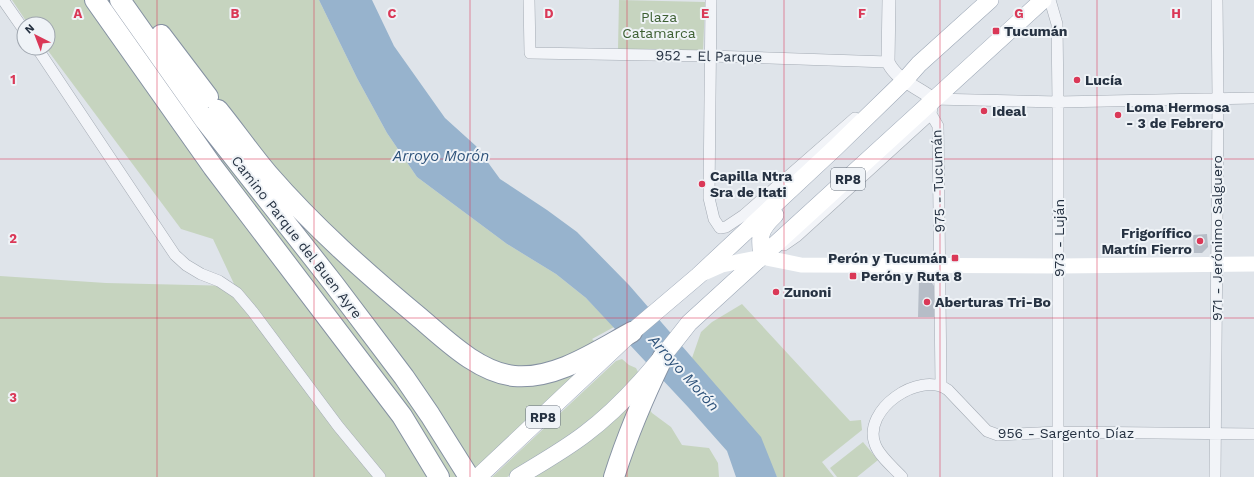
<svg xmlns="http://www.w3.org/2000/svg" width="1254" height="477" font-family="'Work Sans',sans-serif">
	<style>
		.green { fill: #c6d4bf }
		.water { fill: #97b3cd }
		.building { fill: #b6bdc7 }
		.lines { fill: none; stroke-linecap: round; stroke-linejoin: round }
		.minor-casing { stroke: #a4abb4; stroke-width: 12 }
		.tertiary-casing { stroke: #a4abb4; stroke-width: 14 }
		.primary-casing { stroke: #9da8b7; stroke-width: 18 }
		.motorway-casing { stroke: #8591a2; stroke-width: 22 }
		.minor { stroke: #f2f4f8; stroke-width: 11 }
		.tertiary { stroke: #f2f4f8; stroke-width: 13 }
		.secondary { stroke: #fff; stroke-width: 15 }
		.primary { stroke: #fff; stroke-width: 17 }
		.motorway { stroke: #fff; stroke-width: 20 }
		.grid { fill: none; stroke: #da3857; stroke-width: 1; stroke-opacity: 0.55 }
		.poi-dot { fill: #da3857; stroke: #eff3f7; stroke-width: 1.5 }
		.labels { text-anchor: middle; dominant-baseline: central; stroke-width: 4; stroke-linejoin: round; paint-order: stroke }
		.shield { fill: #eff3f7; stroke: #626c78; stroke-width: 1 }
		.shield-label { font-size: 13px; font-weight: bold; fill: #263242 }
		.park-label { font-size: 14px; fill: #3d5f32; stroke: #eff3f7 }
		.poi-label { font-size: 14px; font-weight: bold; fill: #263242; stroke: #eff3f7; text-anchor: start }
		.street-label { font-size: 14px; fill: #263242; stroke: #eff3f7 }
		.water-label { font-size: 15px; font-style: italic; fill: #2d527a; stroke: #eff3f7 }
		.grid-label { font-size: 13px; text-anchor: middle; font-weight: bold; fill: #da3857; stroke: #eff3f7; stroke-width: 4; stroke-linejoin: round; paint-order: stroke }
	</style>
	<rect width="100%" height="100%" fill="#dfe4ea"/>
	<path class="green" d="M12,0H319L357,78L387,133L417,177L507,244L556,274L586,298L614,327L592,339L602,348L478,477H0V276L106,283L235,286L213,239L181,229L46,48H48V24H28Z
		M619,0L705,2L703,52L618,49Z
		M742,304L850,421L861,420L862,430L822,462L834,477H777L769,461L692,358L701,332L712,322Z
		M622,359L629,365L636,368L638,372L622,390L588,423L557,447L507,477H492L616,361Z
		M635,387L652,413L671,427L682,445L709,448L718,463L719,477H518Z
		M863,442L878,460L857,477H837L830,468Z"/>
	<path class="water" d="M319,0H372L394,46L445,118L476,146L500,179L547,210L577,232L629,285L761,437L777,477H736L727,451L688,407L586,298L556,274L507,244L417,177L387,133L357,78Z"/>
	<path class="building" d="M1207,234L1208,247L1202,253H1194L1193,235Z
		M919,280H930L934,286V317H918Z"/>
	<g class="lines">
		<defs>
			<path id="minor" d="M3,0L24,30
				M529,0L530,53L710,56L888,62
				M711,0L709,198L714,219L720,228L726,227L744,215L855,118
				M1050,0L1057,24L1058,102V477
				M37,48L175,255L186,265L201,274L219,281L237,293L253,312L338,426L380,477
				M784,245L797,236L931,114
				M941,385L938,126L931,114L933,99L1058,102L1254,98
				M902,477C893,467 879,456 875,444C862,410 919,370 948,390L987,431L998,435L1059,432L1254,434
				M1215,477L1218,98L1217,0"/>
			<path id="tertiary" d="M889,0L888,62C897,81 918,87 933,99"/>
			<path id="primary" d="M762,257C759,236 759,230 775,215
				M478,477L632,332L698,276L835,148L904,81L919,64L990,0
				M518,477C541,463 564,450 585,434C625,404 658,363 689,323L1043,0"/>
			<path id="motorway" d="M95,0L213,167L402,416L439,477
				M120,0L204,119L333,283L404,377L430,415L469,477
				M161,35L208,97
				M218,110C235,131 251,154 268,174C314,227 366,273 420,318C446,340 478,372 514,376C555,380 597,351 632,332
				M614,477C627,436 644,396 663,357"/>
		</defs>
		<use href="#minor" class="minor-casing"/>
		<use href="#tertiary" class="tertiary-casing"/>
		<use href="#primary" class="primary-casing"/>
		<use href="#motorway" class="motorway-casing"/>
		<use href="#minor" class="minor"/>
		<use href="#tertiary" class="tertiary"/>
		<path class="secondary" d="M704,273L722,265L762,257L801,265L1059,266L1254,264"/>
		<use href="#primary" class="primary"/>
		<use href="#motorway" class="motorway"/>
	</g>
	<path class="grid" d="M157,0V477M314,0V477M470,0V477M627,0V477M784,0V477M940,0V477M1097,0V477M0,159H1254M0,318H1254"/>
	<g class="poi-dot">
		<rect x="992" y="27" width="8" height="8" rx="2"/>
		<circle cx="1077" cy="80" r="4"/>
		<circle cx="984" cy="111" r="4"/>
		<circle cx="1118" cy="115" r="4"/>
		<circle cx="702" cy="184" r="4"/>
		<circle cx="1200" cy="241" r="4"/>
		<rect x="951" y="254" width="8" height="8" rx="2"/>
		<rect x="849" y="272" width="8" height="8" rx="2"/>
		<circle cx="776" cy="292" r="4"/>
		<circle cx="927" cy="302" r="4"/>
	</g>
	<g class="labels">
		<g class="shield">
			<rect x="831" y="168" width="34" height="22" rx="3"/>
			<rect x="526" y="406" width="34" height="22" rx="3"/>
		</g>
		<g class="shield-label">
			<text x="848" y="179">RP8</text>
			<text x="543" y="417">RP8</text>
		</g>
		<g class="park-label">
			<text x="659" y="17">Plaza<tspan x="659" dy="16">Catamarca</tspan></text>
		</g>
		<g class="poi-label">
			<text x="1004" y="31">Tucumán</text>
			<text x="1085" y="80">Lucía</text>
			<text x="1126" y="107">Loma Hermosa<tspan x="1126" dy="16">- 3 de Febrero</tspan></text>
			<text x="992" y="111">Ideal</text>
			<text x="710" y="176">Capilla Ntra<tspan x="710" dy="16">Sra de Itati</tspan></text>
			<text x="1192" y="233" text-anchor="end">Frigorífico<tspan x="1192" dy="16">Martín Fierro</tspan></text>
			<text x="947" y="258" text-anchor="end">Perón y Tucumán</text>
			<text x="861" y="276">Perón y Ruta 8</text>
			<text x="784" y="292">Zunoni</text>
			<text x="935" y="302">Aberturas Tri-Bo</text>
		</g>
		<g class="street-label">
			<text transform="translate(709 56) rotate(1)">952 - El Parque</text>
			<text transform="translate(938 181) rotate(-92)">975 - Tucumán</text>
			<text transform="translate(297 237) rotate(52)">Camino Parque del Buen Ayre</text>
			<text transform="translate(1059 238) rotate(-90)">973 - Luján</text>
			<text transform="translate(1217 238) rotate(-90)">971 - Jerónimo Salguero</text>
			<text x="1066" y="433">956 - Sargento Díaz</text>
		</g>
		<g class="water-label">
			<text x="441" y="156">Arroyo Morón</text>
			<text transform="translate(684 373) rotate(48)">Arroyo Morón</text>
		</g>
	</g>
	<g class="grid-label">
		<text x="78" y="18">A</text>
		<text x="235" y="18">B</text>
		<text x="392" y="18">C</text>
		<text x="549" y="18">D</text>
		<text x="705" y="18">E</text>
		<text x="862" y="18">F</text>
		<text x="1019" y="18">G</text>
		<text x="1176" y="18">H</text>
		<text x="13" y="84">1</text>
		<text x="13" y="243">2</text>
		<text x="13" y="402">3</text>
	</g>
	<g transform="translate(36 36) rotate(318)"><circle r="19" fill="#eff3f7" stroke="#9fa6af"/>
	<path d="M0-3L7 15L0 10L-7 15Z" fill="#da3857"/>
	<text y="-6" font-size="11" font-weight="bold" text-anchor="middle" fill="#263242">N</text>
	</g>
</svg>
